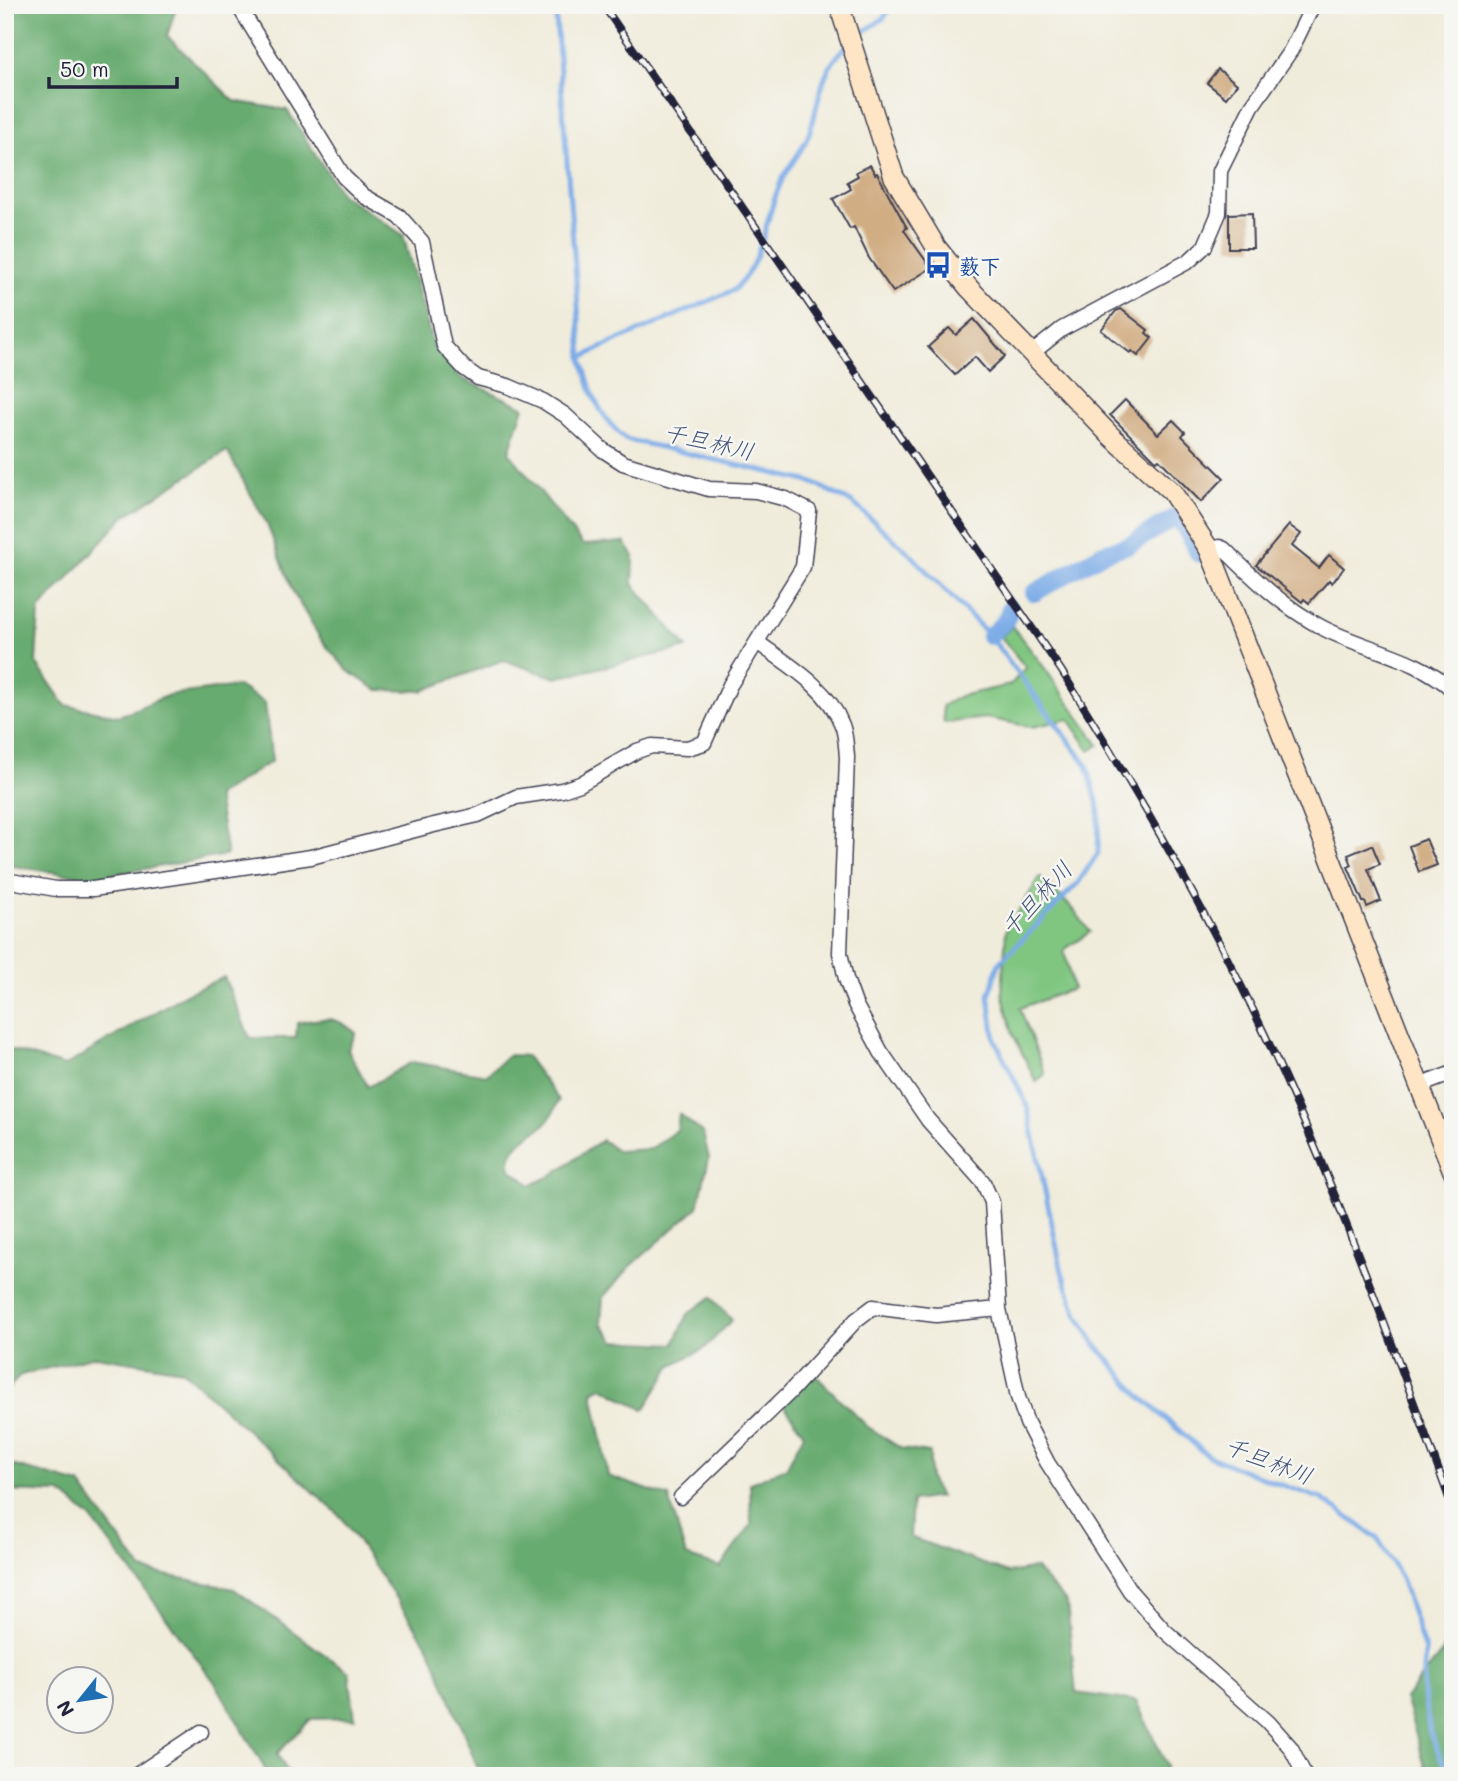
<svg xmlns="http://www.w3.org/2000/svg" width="1458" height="1781" font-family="Mali,'Klee One',sans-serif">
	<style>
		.green { fill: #80c681; stroke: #51745e; stroke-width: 2 }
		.forest { fill: #68ab6f; stroke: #456655; stroke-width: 2 }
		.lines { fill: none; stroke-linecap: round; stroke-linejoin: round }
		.stream { stroke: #7dace7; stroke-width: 5 }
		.canal { stroke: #7dace7; stroke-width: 18 }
		.building { fill: #d1ad84 }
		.street-casing { stroke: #414053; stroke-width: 17 }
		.secondary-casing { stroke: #414053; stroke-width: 22 }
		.street { stroke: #fff; stroke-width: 14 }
		.secondary { stroke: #fee5c5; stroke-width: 19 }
		.rail-casing { stroke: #22223b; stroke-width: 8 }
		.rail { stroke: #f6f6f2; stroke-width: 5; stroke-dasharray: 16; stroke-linecap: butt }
		.labels { text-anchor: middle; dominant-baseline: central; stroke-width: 5; stroke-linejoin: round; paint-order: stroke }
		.transit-label { font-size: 21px; font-weight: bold; fill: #164399; stroke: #f6f6f2; text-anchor: start }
		.water-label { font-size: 23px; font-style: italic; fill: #425277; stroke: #f6f6f2 }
	</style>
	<rect width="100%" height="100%" fill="#f6f6f2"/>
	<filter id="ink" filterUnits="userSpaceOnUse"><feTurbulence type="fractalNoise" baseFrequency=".0143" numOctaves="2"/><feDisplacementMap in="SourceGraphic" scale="14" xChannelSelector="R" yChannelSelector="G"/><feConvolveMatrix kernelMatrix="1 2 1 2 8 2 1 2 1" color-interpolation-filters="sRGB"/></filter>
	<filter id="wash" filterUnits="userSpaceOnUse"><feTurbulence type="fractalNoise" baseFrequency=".00686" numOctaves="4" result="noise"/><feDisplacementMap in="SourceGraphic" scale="28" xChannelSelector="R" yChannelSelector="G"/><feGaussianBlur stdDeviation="1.57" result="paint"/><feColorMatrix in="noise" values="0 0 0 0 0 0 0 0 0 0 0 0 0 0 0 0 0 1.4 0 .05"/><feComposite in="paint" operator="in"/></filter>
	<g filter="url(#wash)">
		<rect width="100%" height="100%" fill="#f0ecdb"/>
		<path class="green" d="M1012,626L1041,663L1099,745L1090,751L1069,719L1032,727L986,718L944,723L942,706L960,696L1010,685L1026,668L1001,637Z
			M1040,877L1074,910L1090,932L1064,950L1073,989L1020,1008L1045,1074L1036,1082L1013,1034L1002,993L1006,930Z"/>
		<path class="forest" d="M5,5H177L167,36L234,101L287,110L341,194L403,235L433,345L461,378L524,407L509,452L583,545L624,542L634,556L633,584L687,648L556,678L503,660L422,691L377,690L348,671L322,641L294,594L267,524L227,451L125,516L39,610L36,663L65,705L119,716L169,695L238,686L265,703L272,761L217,796L227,855L92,878L5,865Z
			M224,977L250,1038H296L297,1023C324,1018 334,1014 356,1033L348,1050L368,1087L412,1062L487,1075L508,1055L526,1056L559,1100C555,1108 552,1118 545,1124C530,1137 507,1144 510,1169L531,1185L549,1177L602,1140L618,1151L650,1149L677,1130L679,1114L703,1133L709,1158L698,1207L630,1267L603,1297L601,1324L615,1341L674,1344L688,1314L711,1297L732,1320L704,1349L672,1365L644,1410L602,1387L593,1392L608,1476L669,1497L686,1556L720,1567L751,1525L750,1483L786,1468L804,1434L784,1405L814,1374L868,1427L902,1449L930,1453V1479L940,1497L912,1501L910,1537L1008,1573L1035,1568L1067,1603L1076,1693L1136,1701L1167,1766L1161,1776H481L430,1649L342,1518L182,1370L95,1356L21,1375L5,1392V1048L65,1066L184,995Z
			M5,1463L80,1484L142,1570L234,1589L349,1672L355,1718L311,1719L277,1754L290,1776H269L216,1684L91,1518L61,1493L9,1491L5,1495Z
			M1453,1632V1776H1428L1405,1698L1444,1650L1448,1633Z"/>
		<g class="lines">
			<path class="stream" d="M555,5L582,358C591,394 597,413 625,439L811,482L853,503L907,551L990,636L1087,765L1099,809L1098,853L1078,883L999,963L989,996L995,1040L1027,1105L1062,1272L1076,1312L1095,1344L1141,1397L1208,1456L1270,1481L1322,1499L1377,1538L1401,1578L1425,1651L1423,1690L1430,1733L1449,1776
				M855,38L884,18L891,5
				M582,358L603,347L734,290C766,260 764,215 783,178C791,162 805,148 810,131C821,96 819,71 848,45"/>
			<path class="canal" d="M1034,593L1103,553L1129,545L1174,518L1180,519L1199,554
				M990,636L1006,620L1010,609"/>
		</g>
		<g id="blocks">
			<path class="building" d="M1218,69L1237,84L1226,98L1207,83Z
				M870,165L875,174L877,173L907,228L904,230L931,268L893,292L869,258L854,227L850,229L833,199L851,189L847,182L858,176L856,172Z
				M1252,213L1253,248H1229V214Z
				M1121,309L1148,330L1146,333L1152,338L1138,356L1132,351L1130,353L1101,330L1116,311Z
				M974,319L1005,356L988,372L975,357L955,375L928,347L949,328L956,335Z
				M1125,400L1158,434L1173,420L1185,432L1182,436L1224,478L1201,502L1159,459L1156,461L1110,415Z
				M1289,525L1301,534L1292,546L1319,568L1329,555L1344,568L1332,583L1329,580L1309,603L1304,599L1302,602L1256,565Z
				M1426,839L1437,865L1419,872L1409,846Z
				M1372,845L1380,864L1368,869L1381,901L1367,907L1365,902H1363L1348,867L1352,865L1348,855Z"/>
		</g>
	</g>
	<g filter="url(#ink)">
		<use href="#blocks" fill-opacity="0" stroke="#414053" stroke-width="2"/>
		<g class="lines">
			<defs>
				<path id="street" d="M1032,353L1062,329L1189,261L1205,246L1219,213L1220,171L1252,106L1291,50L1313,5
					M1209,549L1219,547L1224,549C1254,579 1284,607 1321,627C1364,650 1416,656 1453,690
					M757,642C788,665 827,686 842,725C846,735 846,747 847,757L840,953L846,979L855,1004L881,1052L928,1120L983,1182L992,1202L999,1309L1018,1397L1027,1423L1047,1462L1130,1591L1164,1630L1268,1722L1291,1748L1305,1776
					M5,880L56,889H93L311,857L434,825L478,815L516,797L562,790L580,784L637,751L652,746L687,748L704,743L730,685L803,567L809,511L786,499L756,491L709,489L623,463L603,450L565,415L543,401L508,386L478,378L464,368L444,346L422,242L399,216L364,196L344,177L238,5
					M1419,1086L1453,1073
					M681,1497L788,1394L856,1320L873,1307L936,1315L999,1309
					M135,1776L201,1732"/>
				<path id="secondary" d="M839,5L894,177L936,247L969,288L1110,435L1172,492L1209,549L1453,1171"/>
			</defs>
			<use href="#street" class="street-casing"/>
			<use href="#secondary" class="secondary-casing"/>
			<use href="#street" class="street"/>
			<use href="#secondary" class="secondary"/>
			<defs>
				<path id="rail" d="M603,5L1061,670C1142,800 1220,933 1283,1074C1347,1216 1399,1363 1453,1509"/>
			</defs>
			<use href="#rail" class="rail-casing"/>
			<use href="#rail" class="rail"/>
		</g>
	</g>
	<defs>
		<symbol id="bus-bare" viewBox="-9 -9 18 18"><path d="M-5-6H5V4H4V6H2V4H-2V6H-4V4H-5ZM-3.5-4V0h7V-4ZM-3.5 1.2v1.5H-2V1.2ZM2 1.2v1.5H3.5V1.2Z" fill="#1a4fb4" stroke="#f6f6f2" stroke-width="2.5" paint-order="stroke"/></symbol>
	</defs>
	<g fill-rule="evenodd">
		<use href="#bus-bare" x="919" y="246" width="38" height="38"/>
	</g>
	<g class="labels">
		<g class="transit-label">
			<text x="959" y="265">薮下</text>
		</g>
		<g class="water-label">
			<text transform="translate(709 441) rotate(13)">千旦林川</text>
			<text transform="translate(1036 898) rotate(-47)">千旦林川</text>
			<text transform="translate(1269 1460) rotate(21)">千旦林川</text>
		</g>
	</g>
	<rect width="1458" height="1781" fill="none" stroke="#f6f6f2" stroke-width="28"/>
	<g transform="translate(80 1700) rotate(240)"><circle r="33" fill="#f6f6f2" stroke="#a1a1a9" stroke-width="2"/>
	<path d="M0-5L12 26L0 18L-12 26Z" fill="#1f6fb2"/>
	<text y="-10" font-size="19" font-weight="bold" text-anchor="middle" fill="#22223b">N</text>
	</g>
	<path d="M49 77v10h128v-10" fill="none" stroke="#22223b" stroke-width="3.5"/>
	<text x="60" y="77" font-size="21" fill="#22223b" stroke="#f6f6f2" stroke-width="5" paint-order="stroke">50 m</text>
</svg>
